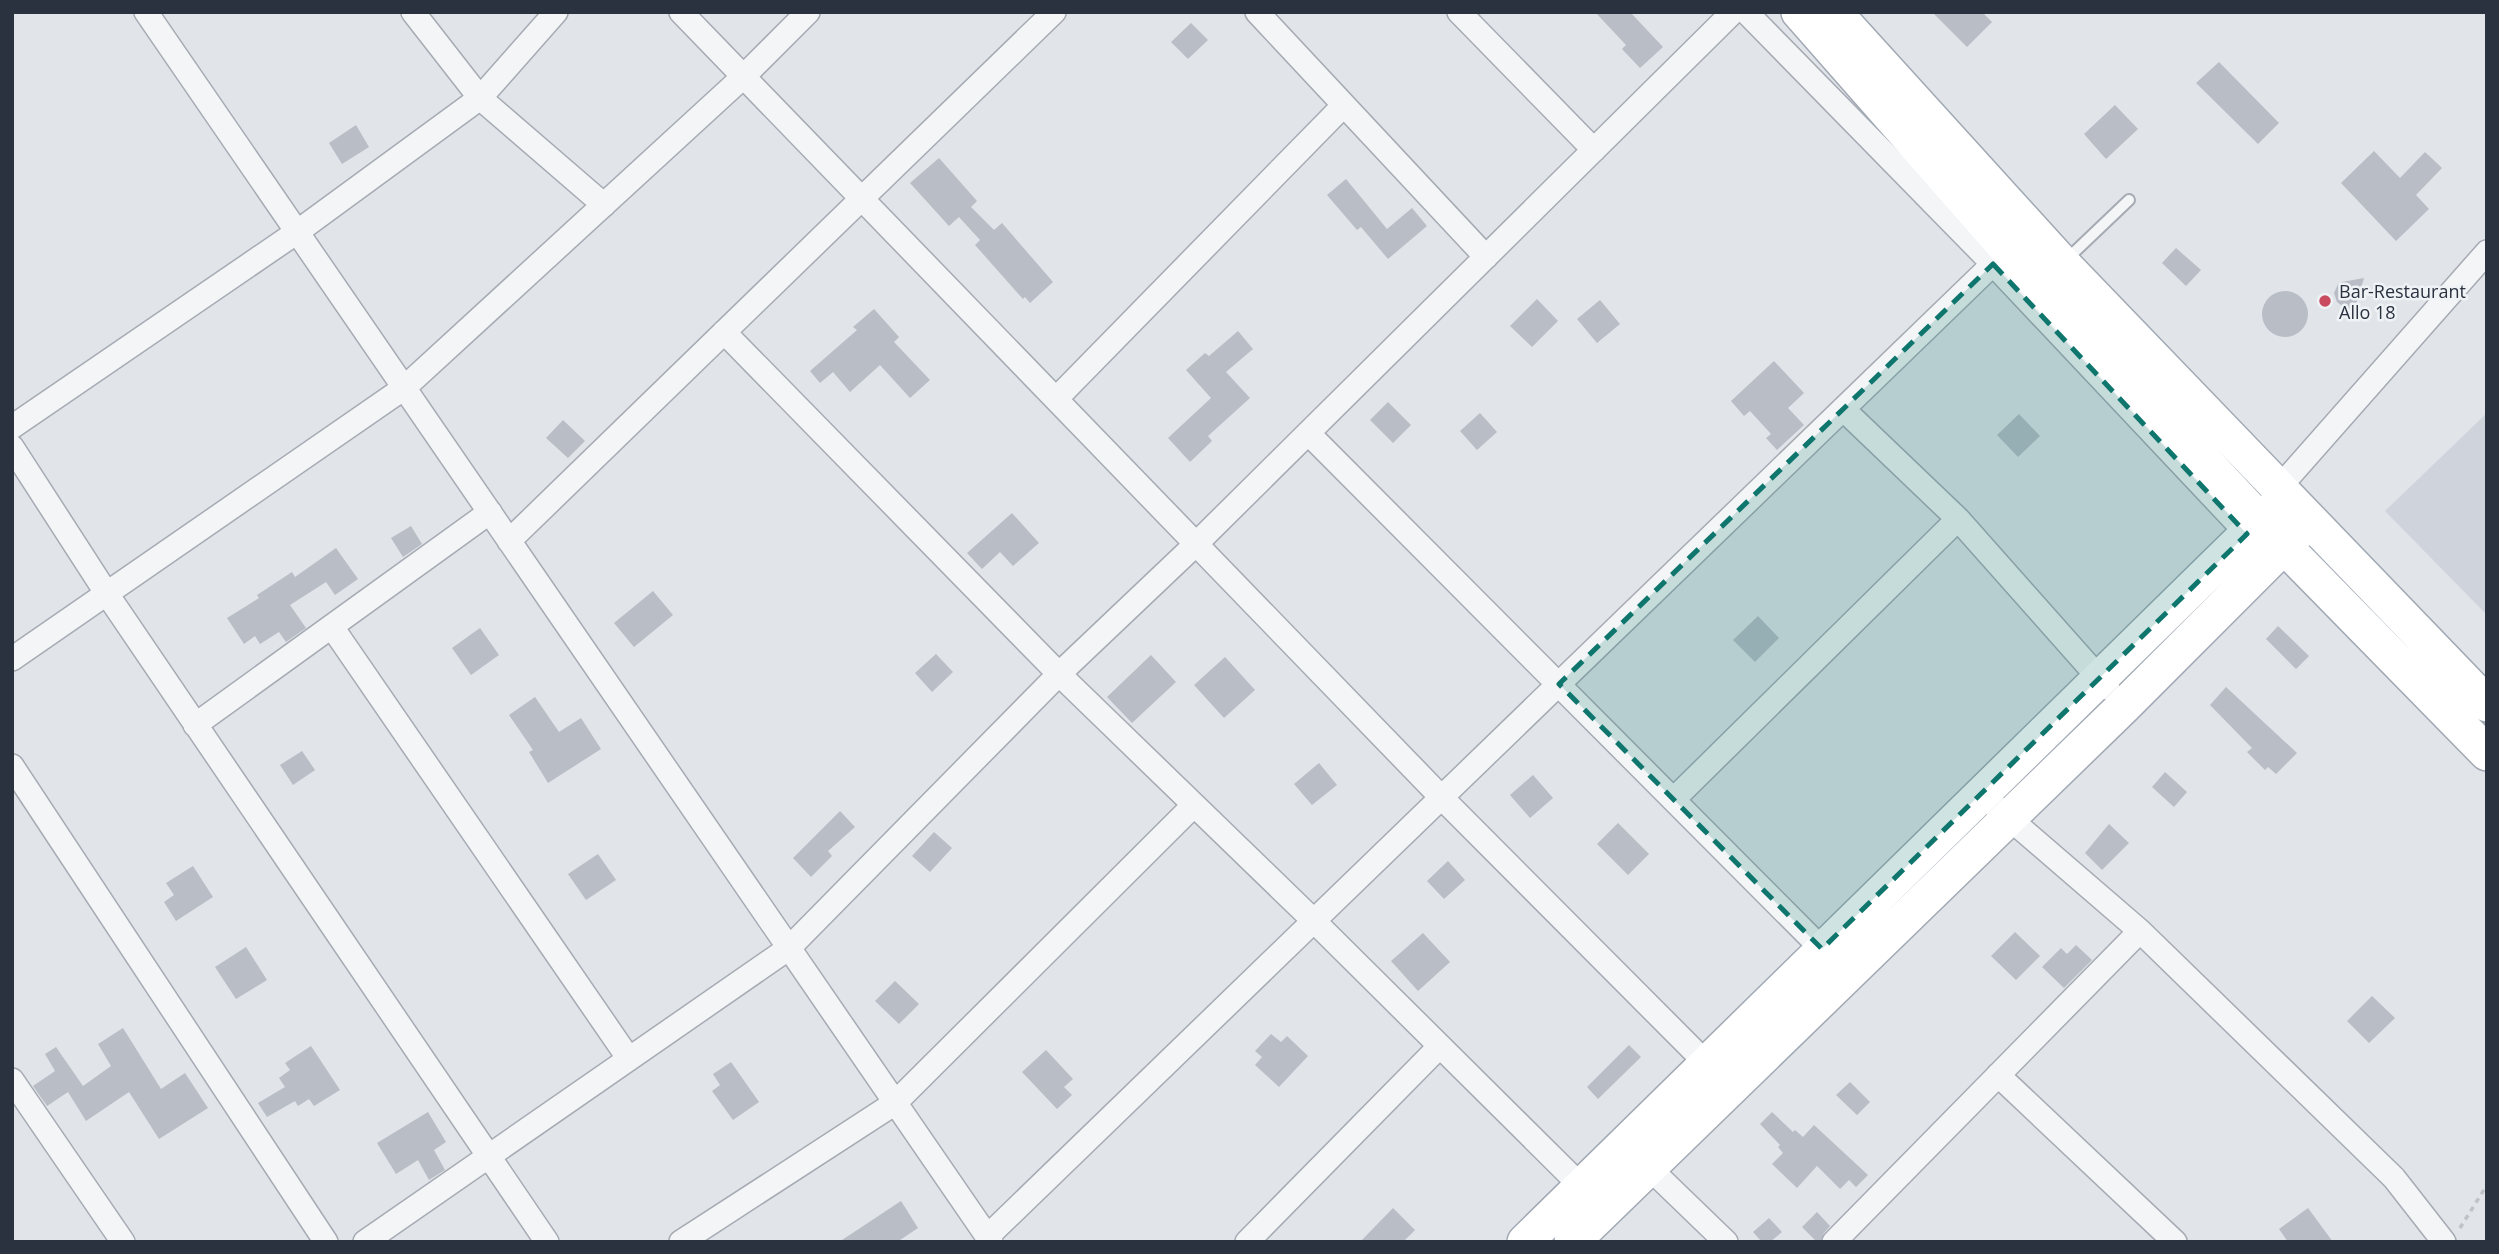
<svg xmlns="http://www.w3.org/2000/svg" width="2499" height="1254" font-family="'Open Sans',sans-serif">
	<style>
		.built { fill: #cfd3db }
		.building { fill: #b8bdc6 }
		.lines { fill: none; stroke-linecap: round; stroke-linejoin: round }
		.lane-casing { stroke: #a6abb3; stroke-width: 14 }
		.street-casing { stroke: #a6abb3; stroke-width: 26 }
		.primary-casing { stroke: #a1a9b4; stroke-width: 38 }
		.path { stroke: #bfc2c7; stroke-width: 3.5; stroke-dasharray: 5 5; stroke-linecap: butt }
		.lane { stroke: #f3f5f7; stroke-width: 10 }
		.street { stroke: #f3f5f7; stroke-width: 23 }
		.primary { stroke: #fff; stroke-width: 35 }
		.marked { fill: #0f766e; fill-opacity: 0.2; stroke: #0f766e; stroke-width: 5; stroke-dasharray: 14 9; stroke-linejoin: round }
		.poi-dot { fill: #c94b60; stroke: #f0f3f6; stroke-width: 2.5 }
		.labels { text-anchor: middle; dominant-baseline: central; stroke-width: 5; stroke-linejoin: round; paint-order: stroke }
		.poi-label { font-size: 18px; fill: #2a3240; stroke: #f0f3f6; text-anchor: start }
	</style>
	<rect width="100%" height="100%" fill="#e1e4e9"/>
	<path class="built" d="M2487,413V615L2385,511Z"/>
	<path class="building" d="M1595,12H1630L1663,47L1640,68L1622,49L1626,45Z
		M1932,12H1982L1992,22L1967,47Z
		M1191,23L1208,40L1188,59L1171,42Z
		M2219,62L2279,123L2258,144L2196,83Z
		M2115,105L2138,129L2106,159L2084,134Z
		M356,125L369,147L342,164L329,143Z
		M2374,151L2400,178L2425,152L2442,168L2416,195L2429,209L2396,241L2341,183Z
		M939,158L977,201L971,207L994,230L1002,223L1053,282L1030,303L1025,297L1023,299L975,245L980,240L959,217L949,226L910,183Z
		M1346,179L1387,229L1412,208L1427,226L1388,259L1361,227L1357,230L1327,195Z
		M2176,248L2201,270L2186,286L2162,263Z
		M2364,278L2353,314L2337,302L2334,293L2338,284L2342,282Z
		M2262 314a23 23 0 1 1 46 0a23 23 0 1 1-46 0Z
		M1537,299L1558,321L1532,347L1510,326Z
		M1600,300L1620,324L1597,343L1577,319Z
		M874,309L899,337L894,342L930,380L910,398L880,365L850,392L833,372L820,383L810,371L857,330L853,327Z
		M1238,331L1253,349L1226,372L1250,398L1208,436L1212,441L1190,462L1168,438L1211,398L1186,370L1205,353L1209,356Z
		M1774,361L1804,393L1788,408L1804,425L1777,450L1766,438L1771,434L1750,411L1744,416L1731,401Z
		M1388,402L1411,425L1393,443L1370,420Z
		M1480,413L1497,432L1477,450L1460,431Z
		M2019,414L2040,436L2018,457L1997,435Z
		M563,420L585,441L568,458L546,438Z
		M1012,513L1039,543L1013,566L1000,552L982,569L967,553Z
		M411,526L422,544L403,557L391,538Z
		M336,548L358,579L335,595L326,582L290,605L306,628L286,642L279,632L260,644L255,636L244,644L227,618L259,598L257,595L292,572L295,577Z
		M653,591L673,615L634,647L614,623Z
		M1758,616L1779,638L1755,662L1733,640Z
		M2278,626L2309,656L2296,669L2266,639Z
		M480,628L499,655L471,675L452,648Z
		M936,654L953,672L932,692L915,673Z
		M1151,655L1176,682L1132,723L1107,697Z
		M1225,657L1255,690L1224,718L1194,685Z
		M2226,687L2297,753L2276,774L2268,767L2265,770L2247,752L2252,748L2210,705Z
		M535,697L559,732L581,718L601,749L548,783L529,752L533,750L509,715Z
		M302,751L315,770L293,785L280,765Z
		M1319,763L1337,785L1312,805L1294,784Z
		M2165,772L2187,792L2174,807L2152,787Z
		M1533,775L1553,798L1530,818L1510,795Z
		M840,811L855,827L828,851L832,856L811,877L793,858Z
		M1618,823L1649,854L1628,875L1597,844Z
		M2109,824L2129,843L2102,870L2085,853Z
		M934,832L952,848L930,872L912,856Z
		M598,854L616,880L586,900L568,874Z
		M1448,861L1465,880L1444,899L1427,881Z
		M193,866L213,897L176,921L164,902L174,895L166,883Z
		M2015,932L2040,956L2016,980L1991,956Z
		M1423,933L1450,962L1418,991L1391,961Z
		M2076,945L2092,960L2064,988L2042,967L2061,948L2067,954Z
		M246,947L267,980L236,999L215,967Z
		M895,981L919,1004L899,1024L875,1001Z
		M2372,996L2395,1018L2369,1043L2347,1021Z
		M123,1028L161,1089L185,1073L208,1108L159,1139L129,1092L86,1121L68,1092L47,1106L33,1086L55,1071L45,1054L56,1047L83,1086L111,1066L98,1044Z
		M1271,1034L1281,1042L1287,1036L1308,1056L1279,1087L1255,1065L1262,1057L1255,1051Z
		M1629,1045L1641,1057L1598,1099L1587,1087Z
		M311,1046L340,1090L314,1106L309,1099L298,1106L295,1101L267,1117L258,1103L285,1087L279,1078L290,1070L285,1063Z
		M1046,1050L1073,1079L1064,1087L1072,1095L1057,1109L1022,1072Z
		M731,1062L759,1102L733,1120L712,1091L720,1085L713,1074Z
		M1850,1082L1870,1102L1857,1115L1836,1095Z
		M428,1112L446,1142L434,1150L445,1170L429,1180L418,1160L396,1174L377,1143Z
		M1772,1112L1793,1132L1795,1130L1803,1137L1814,1125L1868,1175L1856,1187L1849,1180L1840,1189L1817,1166L1797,1188L1772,1164L1783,1153L1778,1147L1780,1145L1760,1124Z
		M901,1201L918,1228L897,1242H839Z
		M1393,1208L1415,1230L1403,1242H1360Z
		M2308,1208L2333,1242H2288L2279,1229Z
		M1817,1212L1830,1226L1824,1233L1820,1242H1817L1802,1227Z
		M1769,1218L1782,1232L1770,1242H1762L1753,1232Z"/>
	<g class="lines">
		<defs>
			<path id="lane" d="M2067,259L2129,200"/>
			<path id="street" d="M146,12L991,1242
				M413,12L480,98L604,205
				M681,12L1442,798L1715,1072
				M1257,12L1486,257
				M1459,12L1594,150
				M1746,12L1993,264L2257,544
				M724,332L1059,674L1314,921L1581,1186
				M1056,399L1344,105
				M1843,409L1958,519L2108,688
				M12,427L297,232L480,98L556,12
				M1308,433L1822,949
				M12,447L107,594L547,1242
				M2278,489L2487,252
				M509,541L1054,12
				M332,627L629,1059
				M12,659L404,388L743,77L808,12
				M195,725L490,512
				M12,766L326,1242
				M1981,794L2140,931L2394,1178L2444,1242
				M1674,799L1958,519
				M1998,1075L2175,1242
				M12,1080L123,1242
				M1639,1158L1726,1242
				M987,1237L1993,264
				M365,1242L789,948L1059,674L1196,544L1733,12
				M681,1242L895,1103L1194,805
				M1247,1242L1440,1046
				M1834,1242L2140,931"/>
			<path id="primary" d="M1799,12L2039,285L2284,546L2487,753
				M1834,12L2062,263L2487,704
				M1525,1242L2285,497
				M1572,1242L2124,706L2309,521"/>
		</defs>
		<use href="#lane" class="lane-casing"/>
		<use href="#street" class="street-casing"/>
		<use href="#primary" class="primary-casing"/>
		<path class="path" d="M2460,1228L2487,1185"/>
		<use href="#lane" class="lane"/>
		<use href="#street" class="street"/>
		<use href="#primary" class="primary"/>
	</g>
	<path class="marked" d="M1993,264L2247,534L1822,949L1559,684Z"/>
	<circle class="poi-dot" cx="2325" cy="301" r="7"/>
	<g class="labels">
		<g class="poi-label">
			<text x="2339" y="291">Bar-Restaurant<tspan x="2339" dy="21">Allo 18</tspan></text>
		</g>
	</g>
	<rect width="2499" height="1254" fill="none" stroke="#2a3240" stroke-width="28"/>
</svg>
